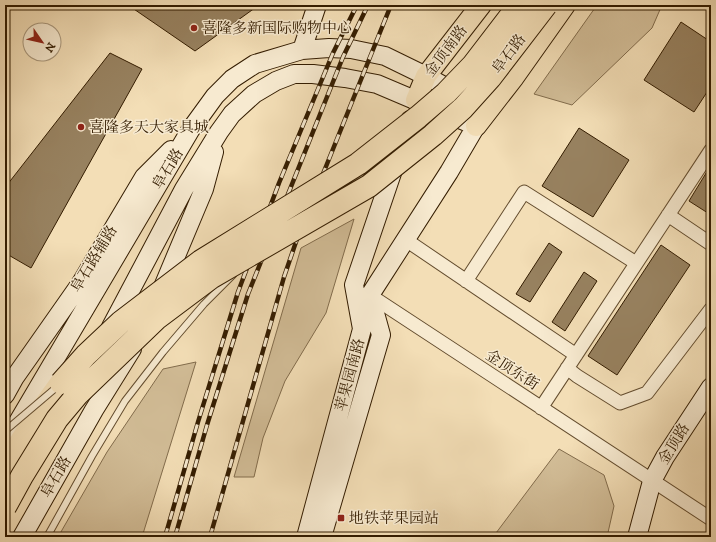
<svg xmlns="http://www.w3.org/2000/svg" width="716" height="542" font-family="'IM FELL DW Pica','Noto Serif SC',serif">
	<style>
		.green { fill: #d2bd97; stroke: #826c4c }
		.building { fill: #97815f; stroke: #331c00 }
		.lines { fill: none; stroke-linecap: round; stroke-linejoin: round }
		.lane-casing { stroke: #634c2e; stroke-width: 8 }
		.street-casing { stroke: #634c2e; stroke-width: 15 }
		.secondary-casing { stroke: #331c00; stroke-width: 20 }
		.primary-casing { stroke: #331c00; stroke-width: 22 }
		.highway-casing { stroke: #331c00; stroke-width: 24 }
		.lane { stroke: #f7ead0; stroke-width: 6 }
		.street { stroke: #f7ead0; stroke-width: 13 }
		.secondary { stroke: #f7ead0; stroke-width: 18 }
		.primary { stroke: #f3deb6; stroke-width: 20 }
		.highway { stroke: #f3deb6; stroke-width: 22 }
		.rail-casing { stroke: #331c00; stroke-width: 4.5 }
		.rail { stroke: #f7ead0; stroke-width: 3; stroke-dasharray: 9; stroke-linecap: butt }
		.lane-bridge-casing { stroke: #634c2e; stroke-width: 8; stroke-linecap: butt }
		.highway-bridge-casing { stroke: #331c00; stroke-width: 24; stroke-linecap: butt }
		.lane-bridge { stroke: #f7ead0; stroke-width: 6 }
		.highway-bridge { stroke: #f3deb6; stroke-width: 22 }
		.poi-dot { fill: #8f2418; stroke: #f7ead0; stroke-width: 1.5 }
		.labels { text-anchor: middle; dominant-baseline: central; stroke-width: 3; stroke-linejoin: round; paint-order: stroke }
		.poi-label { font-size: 15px; fill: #331c00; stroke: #f7ead0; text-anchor: start }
		.street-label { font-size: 15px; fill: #331c00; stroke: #f7ead0 }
	</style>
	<rect width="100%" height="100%" fill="#f3deb6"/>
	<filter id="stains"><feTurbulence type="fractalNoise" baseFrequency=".005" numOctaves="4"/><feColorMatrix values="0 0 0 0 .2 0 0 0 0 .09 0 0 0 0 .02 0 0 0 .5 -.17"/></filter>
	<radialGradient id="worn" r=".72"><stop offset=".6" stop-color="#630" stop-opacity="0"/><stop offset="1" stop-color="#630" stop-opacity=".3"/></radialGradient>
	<path class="green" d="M597,5H662L652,28L572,105L534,94Z
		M354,219L326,313L285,381L263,438L254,477H234L301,248Z
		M196,362L142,537H58L107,452L163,369Z
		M559,449L604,475L614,506L607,537H493Z"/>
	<path class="building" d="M128,5H259L195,51Z
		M681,22L711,42V86L694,112L644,80Z
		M110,53L142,69L31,268L5,253V184L7,185Z
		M579,128L629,160L593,217L542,186Z
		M711,165V215L689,201Z
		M549,243L562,252L530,302L516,294Z
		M661,245L690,265L617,375L588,356Z
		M584,272L597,281L565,331L552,322Z"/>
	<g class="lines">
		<defs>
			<path id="lane" d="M47,537L92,456L125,401L163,352L204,304L233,275"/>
			<path id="street" d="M668,215L711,244
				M406,240L576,355
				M466,281L524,192L636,263
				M368,294L711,519
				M567,368L577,376L620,403L647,393L711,309
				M541,408L711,150"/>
			<path id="secondary" d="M302,50L317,5
				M160,294L204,189L214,152
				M111,327L184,189L219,132L232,114L254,94L276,81L294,74H313L345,78L377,84L476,126L449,172L370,295L381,335L322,537
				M5,395L15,377L81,283L144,177L171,150
				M5,444L191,129L215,96L232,79L255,64L302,50L329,48L351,49L385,56L426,76L460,95
				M22,537L94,410L132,349
				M306,537L362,329L354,285L410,120
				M637,537L652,481L665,457L711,387"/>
			<path id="primary" d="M416,100L426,76L481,5
				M476,126L514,77L565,5"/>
			<path id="highway" d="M5,467L31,425L61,383"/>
		</defs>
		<use href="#lane" class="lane-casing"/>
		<use href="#street" class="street-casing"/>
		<use href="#secondary" class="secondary-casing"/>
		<use href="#primary" class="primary-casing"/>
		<use href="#highway" class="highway-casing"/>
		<use href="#lane" class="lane"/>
		<use href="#street" class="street"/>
		<use href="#secondary" class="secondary"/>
		<use href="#primary" class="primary"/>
		<use href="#highway" class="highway"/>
		<defs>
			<path id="rail" d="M165,537L198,422L238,292L279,183L333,53L357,5
				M175,537L207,425L248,294L343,57L368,5
				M210,537L284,277L298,236L391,5"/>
		</defs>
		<use href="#rail" class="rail-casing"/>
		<use href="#rail" class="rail"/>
		<defs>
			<path id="lane-bridge" d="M5,431L58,386"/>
			<path id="highway-bridge" d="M61,383L86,355L121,322L201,261L358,164L418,117L446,93L473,65L519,5
				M5,507L22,476L57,419L78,394L156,319L212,277L369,186L433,135L463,108L490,78L546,5"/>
		</defs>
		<use href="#lane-bridge" class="lane-bridge-casing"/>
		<use href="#highway-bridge" class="highway-bridge-casing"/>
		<use href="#lane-bridge" class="lane-bridge"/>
		<use href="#highway-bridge" class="highway-bridge"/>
	</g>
	<g class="poi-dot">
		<circle cx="194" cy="28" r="4"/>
		<circle cx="81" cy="127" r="4"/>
		<rect x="337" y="514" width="8" height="8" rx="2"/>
	</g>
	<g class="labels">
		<g class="poi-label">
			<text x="202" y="28">喜隆多新国际购物中心</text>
			<text x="89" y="127">喜隆多天大家具城</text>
			<text x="349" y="518">地铁苹果园站</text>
		</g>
		<g class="street-label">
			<text transform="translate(446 51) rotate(-53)">金顶南路</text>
			<text transform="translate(509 54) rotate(-53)">阜石路</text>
			<text transform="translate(168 169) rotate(-59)">阜石路</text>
			<text transform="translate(94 259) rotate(-59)">阜石路辅路</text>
			<text transform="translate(512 370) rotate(33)">金顶东街</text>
			<text transform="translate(350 375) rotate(-75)">苹果园南路</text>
			<text transform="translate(674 444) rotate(-58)">金顶路</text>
			<text transform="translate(56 477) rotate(-60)">阜石路</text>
		</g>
	</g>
	<rect width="716" height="542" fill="none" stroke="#f3deb6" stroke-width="20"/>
	<rect x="6" y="6" width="704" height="530" fill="none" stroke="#331c00" stroke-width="2"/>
	<rect x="10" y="10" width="696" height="522" fill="none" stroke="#331c00"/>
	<g transform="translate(42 42) rotate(124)"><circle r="19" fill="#f7ead0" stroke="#a9987d"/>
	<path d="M0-3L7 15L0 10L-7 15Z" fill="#8f2418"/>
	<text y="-6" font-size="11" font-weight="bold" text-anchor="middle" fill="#331c00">N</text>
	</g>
	<rect width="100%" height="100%" filter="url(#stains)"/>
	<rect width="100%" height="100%" fill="url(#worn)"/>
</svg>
